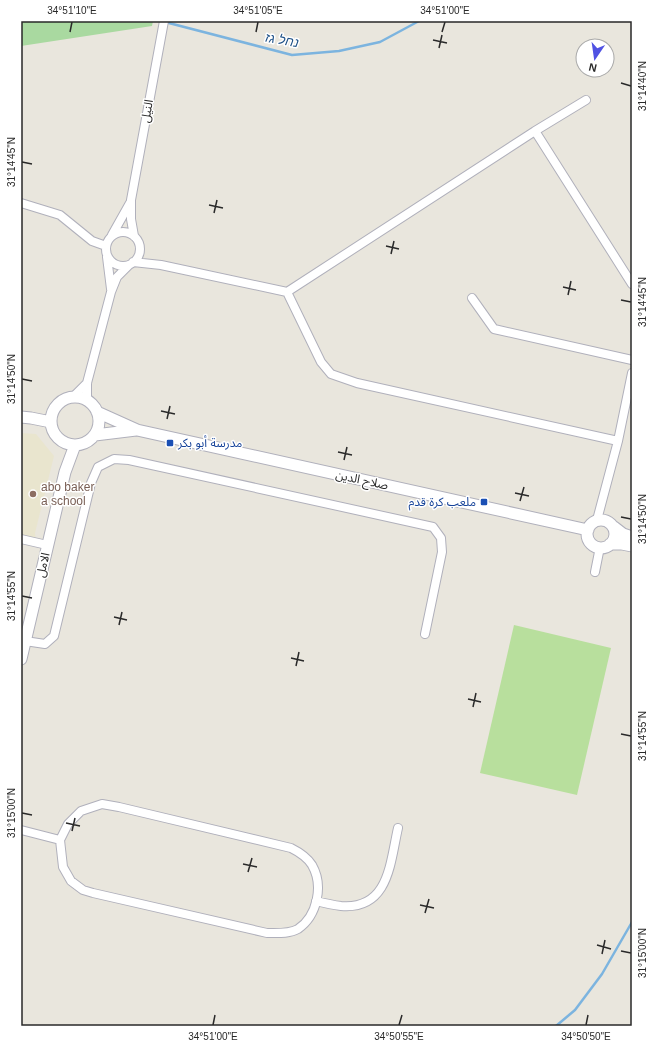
<svg xmlns="http://www.w3.org/2000/svg" width="653" height="1047" font-family="Arial,'Noto Sans Arabic',Heebo,sans-serif">
	<style>
		.education { fill: #e9e5ce }
		.green { fill: #a9d9a0 }
		.pitch { fill: #b8df9d }
		.lines { fill: none; stroke-linecap: round; stroke-linejoin: round }
		.stream { stroke: #7cb4df; stroke-width: 2.5 }
		.street-casing { stroke: #b0b0bb; stroke-width: 10 }
		.secondary-casing { stroke: #b0b0bb; stroke-width: 13 }
		.street { stroke: #fff; stroke-width: 8 }
		.secondary { stroke: #fff; stroke-width: 11 }
		.ticks { fill: none; stroke: #292929; stroke-width: 1.5 }
		.transit-dot { fill: #1a4fb4; stroke: #fff; stroke-width: 1.5 }
		.education-dot { fill: #8d6e63; stroke: #fff; stroke-width: 1.5 }
		.labels { text-anchor: middle; dominant-baseline: central; stroke-width: 3; stroke-linejoin: round; paint-order: stroke }
		.street-label { font-size: 12px; fill: #292929; stroke: #fff }
		.transit-label { font-size: 12px; fill: #164399; stroke: #fff; text-anchor: start }
		.education-label { font-size: 12px; fill: #785e54; stroke: #fff; text-anchor: start }
		.water-label { font-size: 13px; font-style: italic; fill: #1e5188; stroke: #fff }
		.neatline { fill: none; stroke: #292929; stroke-width: 1.5 }
		.ticks-label { font-size: 10px; text-anchor: middle; fill: #292929 }
	</style>
	<rect width="100%" height="100%" fill="#e9e6dd"/>
	<path class="education" d="M21,433L36,434L54,456L35,533L36,543L21,539Z"/>
	<path class="green" d="M21,21H153L152,26L21,46Z"/>
	<path class="pitch" d="M514,625L611,648L577,795L480,773Z"/>
	<g class="lines">
		<path class="stream" d="M165,22L292,55L339,51L380,42L419,21
			M556,1026L575,1010L602,974L632,922"/>
		<defs>
			<path id="street" d="M535,131L632,284
				M21,203L60,215L92,241L106,246
				M106 249a17 17 0 1 1 34 0a17 17 0 1 1-34 0Z
				M112,235L130,203
				M134,236L131,219V200L164,21
				M107,257L111,289
				M133,262L161,265L287,292L535,131L586,100
				M287,292L321,362L331,374L357,383L618,441
				M472,298L494,329L632,360
				M73,397L87,383
				M87,401V383L111,292L117,277L129,265
				M597,520L618,441L632,373
				M21,539L47,545
				M595,572L600,547
				M25,641L45,644L54,636L91,483L98,467L114,459L129,460L433,527L441,538L442,552L425,634
				M102,804L119,807L291,848C299,852 307,857 312,865C324,886 317,916 298,929C289,934 277,933 267,933L93,893L83,890L71,881L63,867L60,840L68,824L81,811Z
				M21,830L60,840
				M316,901C324,903 333,905 341,906C389,910 390,863 398,828"/>
			<path id="secondary" d="M51 421a24 24 0 1 1 48 0a24 24 0 1 1-48 0Z
				M97,412L137,430L588,530
				M21,417L31,418L51,422
				M95,435L136,430
				M587 534a14 14 0 1 1 28 0a14 14 0 1 1-28 0Z
				M614,527L623,534L632,537
				M610,544H622L632,546
				M21,659L65,472L75,445"/>
		</defs>
		<use href="#street" class="street-casing"/>
		<use href="#secondary" class="secondary-casing"/>
		<use href="#street" class="street"/>
		<use href="#secondary" class="secondary"/>
	</g>
	<path class="ticks" d="M70,32L72,22M256,32L258,22M442,32L445,22M433,40L447,43M439,48L442,35M621,83L631,86M22,162L32,164M209,205L223,208M214,213L217,200M386,246L399,249M391,254L394,241M563,287L576,290M568,295L571,281M621,300L631,302M22,379L32,381M161,411L175,414M167,419L170,406M338,452L352,455M344,460L347,447M515,493L529,496M520,501L524,487M621,517L631,519M22,596L32,598M114,617L127,620M119,625L122,612M291,658L304,661M296,666L299,652M468,699L481,702M473,707L476,693M621,734L631,736M22,813L32,815M66,823L80,826M72,831L75,818M243,864L257,867M248,872L252,858M420,905L434,908M425,913L429,899M597,945L611,949M621,951L631,953M602,954L605,940M213,1025L215,1015M399,1025L402,1015M586,1025L588,1015"/>
	<g class="transit-dot">
		<rect x="166" y="439" width="8" height="8" rx="2"/>
		<rect x="480" y="498" width="8" height="8" rx="2"/>
	</g>
	<circle class="education-dot" cx="33" cy="494" r="4"/>
	<g class="labels">
		<g class="street-label">
			<text transform="translate(147 111) rotate(-80)">النيل</text>
			<text transform="translate(362 480) rotate(12)">صلاح الدين</text>
			<text transform="translate(43 565) rotate(-77)">الامل</text>
		</g>
		<g class="transit-label">
			<text x="178" y="443">مدرسة أبو بكر</text>
			<text x="476" y="502" text-anchor="end">ملعب كرة قدم</text>
		</g>
		<g class="education-label">
			<text x="41" y="487">abo baker<tspan x="41" dy="14">a school</tspan></text>
		</g>
		<g class="water-label">
			<text transform="translate(282 40) rotate(10)">נחל גז</text>
		</g>
	</g>
	<rect width="653" height="1047" fill="none" stroke="#ffffff" stroke-width="44"/>
	<g transform="translate(595 58) rotate(193)"><circle r="19" fill="#ffffff" stroke="#a9a9a9"/>
	<path d="M0-3L7 15L0 10L-7 15Z" fill="#5052e3"/>
	<text y="-6" font-size="11" font-weight="bold" text-anchor="middle" fill="#292929">N</text>
	</g>
	<rect x="22" y="22" width="609" height="1003" class="neatline"/>
	<g class="ticks-label">
		<text x="72" y="14">34°51'10"E</text>
		<text x="258" y="14">34°51'05"E</text>
		<text x="445" y="14">34°51'00"E</text>
		<text transform="translate(642 86) rotate(-90)" y="4">31°14'40"N</text>
		<text transform="translate(11 162) rotate(-90)" y="4">31°14'45"N</text>
		<text transform="translate(642 302) rotate(-90)" y="4">31°14'45"N</text>
		<text transform="translate(11 379) rotate(-90)" y="4">31°14'50"N</text>
		<text transform="translate(642 519) rotate(-90)" y="4">31°14'50"N</text>
		<text transform="translate(11 596) rotate(-90)" y="4">31°14'55"N</text>
		<text transform="translate(642 736) rotate(-90)" y="4">31°14'55"N</text>
		<text transform="translate(11 813) rotate(-90)" y="4">31°15'00"N</text>
		<text transform="translate(642 953) rotate(-90)" y="4">31°15'00"N</text>
		<text x="213" y="1040">34°51'00"E</text>
		<text x="399" y="1040">34°50'55"E</text>
		<text x="586" y="1040">34°50'50"E</text>
	</g>
</svg>
